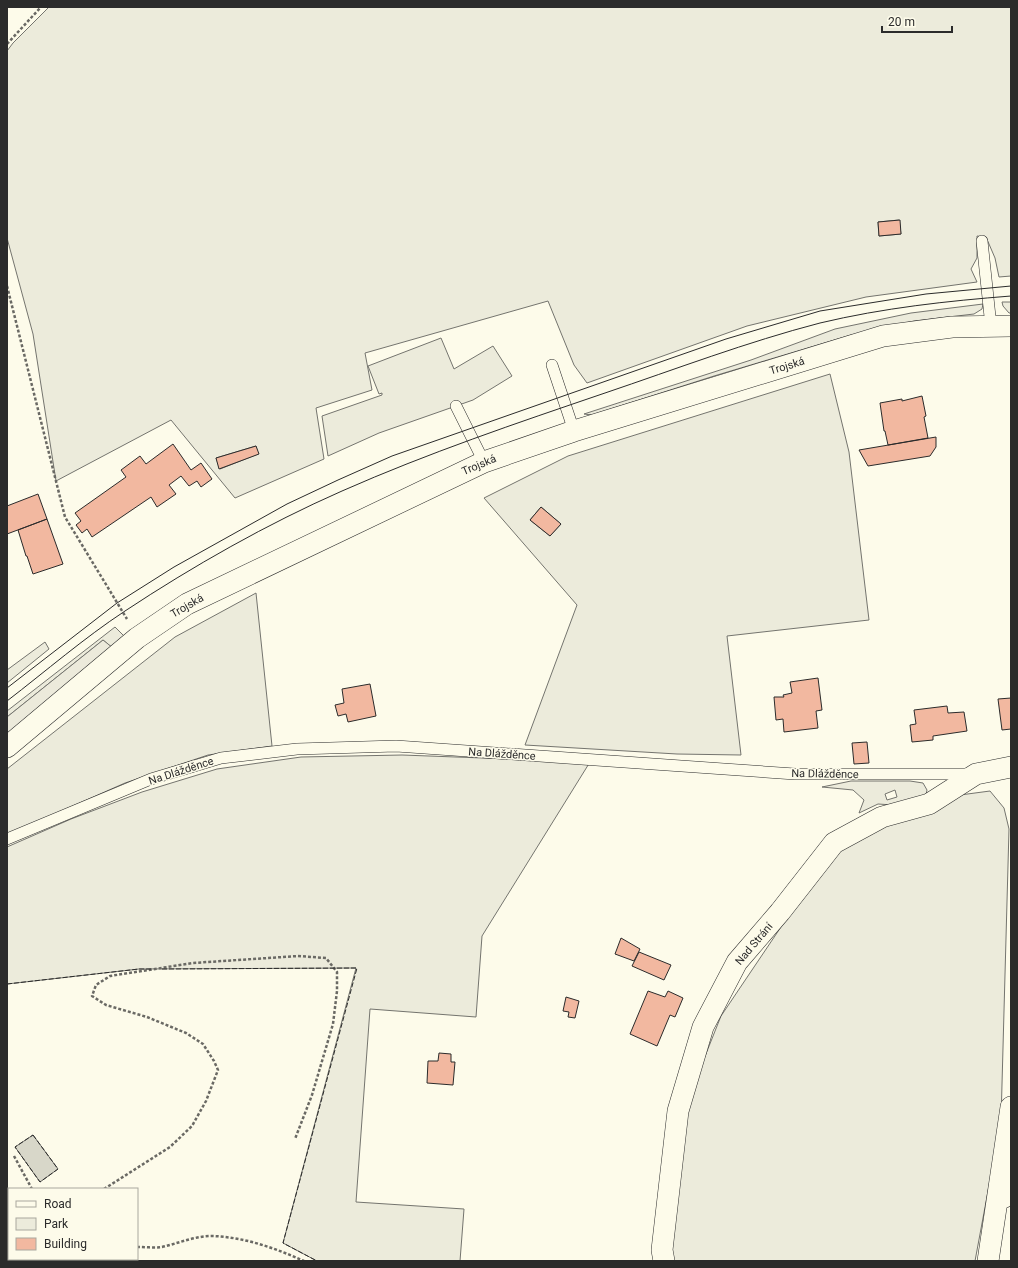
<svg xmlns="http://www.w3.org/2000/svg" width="1018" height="1268" font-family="Roboto,sans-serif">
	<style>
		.green { fill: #ecebdb; stroke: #74746e; fill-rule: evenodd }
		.parking { fill: #eceadb; stroke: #74746e }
		.water { fill: #d8d7c9; stroke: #74746e }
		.building { fill: #f2b8a0; stroke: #2b2b2b }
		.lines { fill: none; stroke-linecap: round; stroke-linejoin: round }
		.lane-casing { stroke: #2b2b2b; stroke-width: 12 }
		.street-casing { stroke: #2b2b2b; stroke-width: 22 }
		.path { stroke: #6a6964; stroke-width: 2.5; stroke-dasharray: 3 2; stroke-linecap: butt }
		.lane { stroke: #fdfbea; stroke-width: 11 }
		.street { stroke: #fdfbea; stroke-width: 21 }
		.tram { stroke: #2b2b2b; stroke-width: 1 }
		.fence { stroke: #2b2b2b; stroke-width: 1; stroke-dasharray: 5 2; stroke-linecap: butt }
		.labels { text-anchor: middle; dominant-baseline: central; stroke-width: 3; stroke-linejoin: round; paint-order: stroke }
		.street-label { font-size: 11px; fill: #2b2b2b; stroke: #fdfbea }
	</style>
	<rect width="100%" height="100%" fill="#fdfbea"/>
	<path class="green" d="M49,7H1011V276L999,277L995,258L986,237L977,236V258L971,269L977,282L866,297L747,326L587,383L574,365L548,301L365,353L372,390L316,408L324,459L235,498L171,420L56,481L33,334L7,238V51L13,43ZM899,220L901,234L879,236L878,222ZM256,446L258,454L220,469L216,458Z
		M1002,302H1011V313H1009L1003,306Z
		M983,304L982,309L974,314L914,321L851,335L714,376L592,415L584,414L751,360L835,329L911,313Z
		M441,338L454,369L493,346L512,376L473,400L379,433L328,456L322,416L382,395V393L379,394L368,366Z
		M830,374L849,452L869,620L727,636L741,755L677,754L525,745L577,605L484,498L568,456ZM541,507L561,524L550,536L530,520Z
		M256,593L272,746L208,755L125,783L7,835V769L175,637Z
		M115,627L127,639L115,650L103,640L7,717V711Z
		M45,642L49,649L7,683V670Z
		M402,755L590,762L482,936L476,1017L370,1009L356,1202L464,1209L460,1261H317L283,1243L356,968L139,969L7,984V847L71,819L142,792L217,769L301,757Z
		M851,781H910L923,783L927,790L926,795L893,805L878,804L859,813L864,800L853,790L822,787ZM895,790L897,797L887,800L885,794Z
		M990,791L1004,808L1009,829L1001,1121L975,1261H673L670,1233L688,1099L721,1016L783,924L840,847L945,797Z"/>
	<path class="parking" d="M103,640L118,652L7,739V717Z"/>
	<path class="water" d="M33,1135L58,1169L40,1182L15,1147Z"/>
	<path class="building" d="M900,220L901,234L879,236L878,222Z
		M922,396L926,416L924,417L928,438L888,445L885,431H884L880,403L902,399V401Z
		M936,437V447L930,456L868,466L859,450Z
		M173,444L191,470L201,463L212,479L201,487L197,481L189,486L181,476L169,485L176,494L157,507L151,497L92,537L87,529L82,533L76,525L81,521L75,513L126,477L121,470L140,456L146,464Z
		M256,446L259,454L219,469L216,458Z
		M38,494L47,519L7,534V506Z
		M541,507L561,524L550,536L530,520Z
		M47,519L63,564L33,574L27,556H26L18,530Z
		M818,678L822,710L816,711L818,728L784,732L783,719L776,720L774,697H784L783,695L792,693L790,682Z
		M370,684L376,716L348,722L346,714L338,716L335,705L344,703L342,689Z
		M1011,698V729L1002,730L998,699Z
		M947,706L948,713L964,712L967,731L933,736V740L912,742L910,725L916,724L914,710Z
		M867,742L869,763L854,764L852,743Z
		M621,938L640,949L634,961L615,954Z
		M639,952L671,965L664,980L632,966Z
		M648,991L665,997L668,991L683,998L675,1017L670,1015L657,1046L630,1034Z
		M566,997L579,1001L575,1018L568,1017L569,1012L563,1011Z
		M439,1053L451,1054V1062H455L453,1085L427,1083L428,1061H438Z"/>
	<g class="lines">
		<defs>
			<path id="lane" d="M982,241L991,326
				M552,365L574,431
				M456,406L484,462
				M7,839L151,779L221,758L297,749L396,746L795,774H970"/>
			<path id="street" d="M7,747L137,638L187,604L484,462L574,431L883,336L952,327L1011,326
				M997,1201L1011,1107
				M664,1261L662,1250L678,1111L703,1027L737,962L780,912L834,843L882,817L929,804L976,774L1011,767
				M988,1261L997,1201L1010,1194"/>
		</defs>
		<use href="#lane" class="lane-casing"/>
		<use href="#street" class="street-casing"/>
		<path class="path" d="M7,44L41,7
			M7,286L65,517L127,619
			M14,1156L32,1189
			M104,1189L170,1147L192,1126L206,1101L218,1070L214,1061L203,1044L186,1033L147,1017L106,1005L92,996L96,985L110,976L193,963L298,956L326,958L337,972V991L333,1024L312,1095L295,1139
			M137,1247C145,1247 154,1248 162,1247C179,1243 195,1236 212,1236C244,1237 275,1248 304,1261
			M95,1259L96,1261"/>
		<use href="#lane" class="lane"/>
		<use href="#street" class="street"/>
		<path class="tram" d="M7,688L117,603L174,567L287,504L338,480L392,456L726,339L820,311L926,294L1011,286
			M7,701C46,671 84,638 125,611C193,566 267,524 342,491C428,453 517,423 605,393C676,369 747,342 820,323C883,308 947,301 1011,296"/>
		<path class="fence" d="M162,969L357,968L283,1243L317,1261
			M7,984L139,969H152
			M33,1135L58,1169L40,1182L15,1147Z"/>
	</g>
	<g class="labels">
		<g class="street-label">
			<text transform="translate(787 366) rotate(-17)">Trojská</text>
			<text transform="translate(479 465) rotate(-23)">Trojská</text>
			<text transform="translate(187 606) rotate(-30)">Trojská</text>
			<text transform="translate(502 754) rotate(4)">Na Dlážděnce</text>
			<text transform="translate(181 771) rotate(-18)">Na Dlážděnce</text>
			<text transform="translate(825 774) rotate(1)">Na Dlážděnce</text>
			<text transform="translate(754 944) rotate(-50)">Nad Strání</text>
		</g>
	</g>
	<rect width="1018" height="1268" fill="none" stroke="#2b2b2b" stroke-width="16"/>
	<rect x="8" y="1188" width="130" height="72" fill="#fdfbea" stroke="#a9a89e"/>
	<rect x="16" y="1201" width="20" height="6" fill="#fdfbea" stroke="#a9a89e"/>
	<text x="44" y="1208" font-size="12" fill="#2b2b2b">Road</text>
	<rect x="16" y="1218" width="20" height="12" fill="#ecebdb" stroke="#a9a89e"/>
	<text x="44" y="1228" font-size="12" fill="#2b2b2b">Park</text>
	<rect x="16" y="1238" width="20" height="12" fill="#f2b8a0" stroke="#a9a89e"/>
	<text x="44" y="1248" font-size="12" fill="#2b2b2b">Building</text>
	<path d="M882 26v6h70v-6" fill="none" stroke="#2b2b2b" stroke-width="2"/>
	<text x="888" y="26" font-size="12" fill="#2b2b2b" stroke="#fdfbea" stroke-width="3" paint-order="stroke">20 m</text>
</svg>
